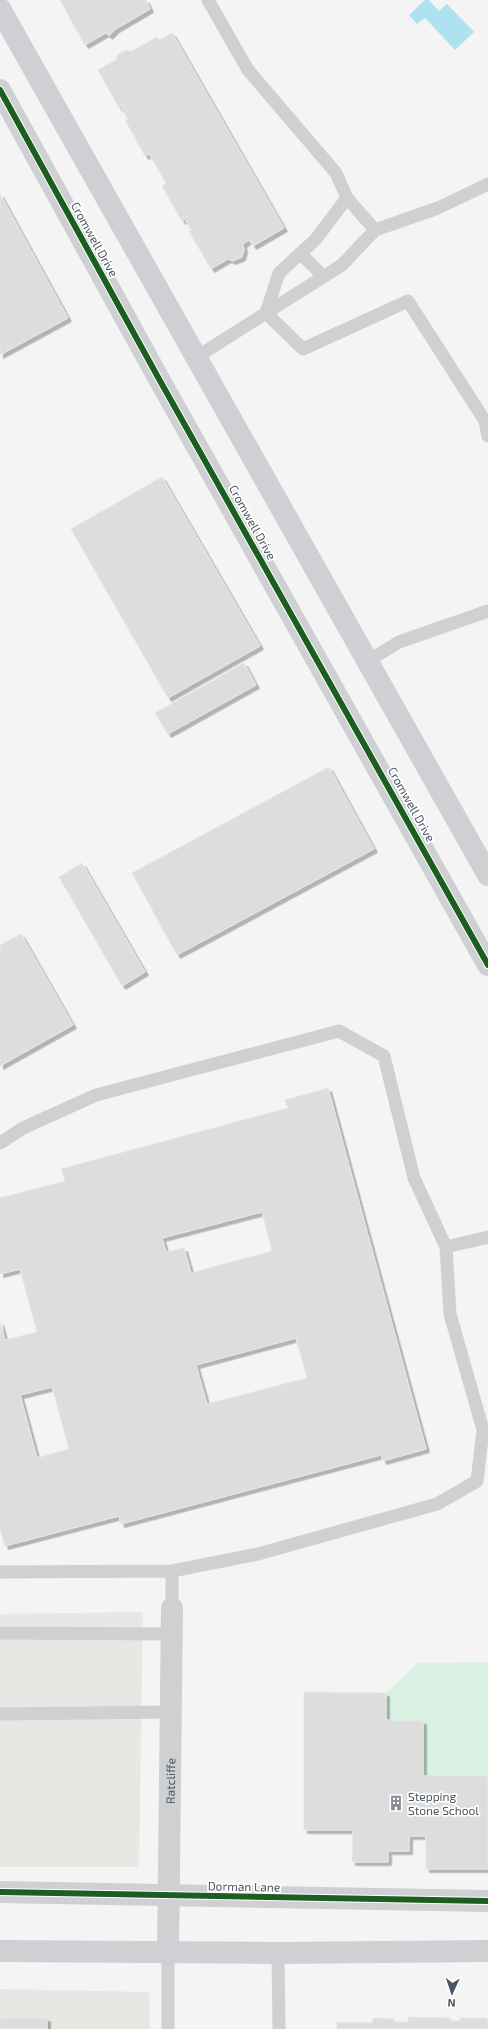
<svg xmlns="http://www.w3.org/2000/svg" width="488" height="2029" font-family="'Exo 2',sans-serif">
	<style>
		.commercial { fill: #e8e7e3 }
		.green { fill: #d9f2e3 }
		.water { fill: #aee2f0 }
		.building { fill: #ddddde; stroke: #e5e6e7; fill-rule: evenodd; filter: url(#shadow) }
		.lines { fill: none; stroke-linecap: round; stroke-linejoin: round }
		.lane { stroke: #ced0d2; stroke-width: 13 }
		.street { stroke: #ced0d2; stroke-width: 22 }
		.secondary { stroke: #ced0d4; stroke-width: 22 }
		.cycleway-casing { stroke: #fff; stroke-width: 8 }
		.cycleway { stroke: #1b5e20; stroke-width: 6 }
		.labels { text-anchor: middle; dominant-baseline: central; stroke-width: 3.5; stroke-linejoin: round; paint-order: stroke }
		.street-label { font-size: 12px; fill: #4a5661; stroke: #fff }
		.poi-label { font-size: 12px; fill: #4a5661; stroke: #fff; text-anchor: start }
	</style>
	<defs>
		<filter id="shadow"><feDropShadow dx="3.5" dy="3.5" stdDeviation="0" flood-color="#0004"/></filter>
	</defs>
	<rect width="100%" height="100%" fill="#f4f4f4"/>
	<path class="commercial" d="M143,1612L139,1867H0V1614Z
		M0,1989L149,1992L150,2029H0Z"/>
	<path class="green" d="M488,1662V1776H423V1721L386,1720V1693L418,1663Z"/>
	<path class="water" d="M425,0H429L439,11L447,4L474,32L455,50L425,18L417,24L409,15Z"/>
	<path class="building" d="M60,0H146L150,9L116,29L109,36L106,33L85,45Z
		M172,33L284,228L253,246L249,240L243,244L244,250L242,257L233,261L228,259L211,269L189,231L191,230L185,219L182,221L162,186L166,183L149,154L145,156L125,120L128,119L122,109L124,105L119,108L98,70L116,60L117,55L127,50L130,52L157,37L159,40Z
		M0,194L68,318L0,355Z
		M162,477L260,646L168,698L71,529Z
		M244,663L256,685L168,734L155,713Z
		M329,767L374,849L177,955L132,873Z
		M82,863L145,972L122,986L59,877Z
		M21,934L73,1025L0,1066V945Z
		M328,1088L426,1449L383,1461L381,1455L121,1524L119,1516L5,1546L0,1528V1322L5,1340L37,1332L20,1269L0,1274V1198L65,1181L61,1169L288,1108L285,1100ZM262,1212L272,1251L191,1273L184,1248L166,1252L162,1238ZM296,1338L307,1378L207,1404L196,1365ZM52,1387L69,1449L37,1458L20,1395Z
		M304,1692L386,1693V1720L423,1721V1776H488V1869H426V1836H409V1851H388V1862H352L353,1830H304Z
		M408,2017L450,2018V2021H460V2018H487L488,2029H337V2022L371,2023L374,2018L394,2019V2022H408Z
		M0,2018H47V2029H0Z"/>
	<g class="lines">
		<path class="lane" d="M208,0L248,70L336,173L347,198L375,230
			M300,253L324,277
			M266,313L303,349L408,301L485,421L488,436
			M266,313L279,273L315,240L347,198
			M195,358L342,265L375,230L438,208L488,184
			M368,661L399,642L488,611
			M0,1143L23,1128L96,1095L339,1031L384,1056L414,1178L446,1247L450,1314L483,1430L477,1481L437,1504L258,1554L172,1571L0,1572
			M446,1247L488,1237
			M172,1608V1571
			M0,1633L172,1634
			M0,1714L171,1712
			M278,1953L279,2029
			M168,2029V1953"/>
		<path class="street" id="s1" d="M168,1953L172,1608"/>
		<path class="secondary" d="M0,9L488,875
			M0,90L159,379L488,965
			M0,1892L488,1901
			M0,1951L278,1953L488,1951"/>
		<defs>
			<path id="cycleway" d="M0,90L159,379L488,965
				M0,1892L488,1901"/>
		</defs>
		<use href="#cycleway" class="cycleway-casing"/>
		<use href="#cycleway" class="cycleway"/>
	</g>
	<defs>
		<symbol id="building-bare" viewBox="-9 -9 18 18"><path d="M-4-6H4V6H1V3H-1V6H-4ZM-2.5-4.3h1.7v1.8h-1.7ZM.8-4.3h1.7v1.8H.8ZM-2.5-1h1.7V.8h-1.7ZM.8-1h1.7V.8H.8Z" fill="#868d94" stroke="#fff" stroke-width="2.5" paint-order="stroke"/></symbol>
	</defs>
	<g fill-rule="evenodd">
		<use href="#building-bare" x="385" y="1792" width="22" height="22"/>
	</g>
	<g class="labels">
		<g class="street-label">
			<text transform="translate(95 239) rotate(61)">Cromwell Drive</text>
			<text transform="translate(253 522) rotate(61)">Cromwell Drive</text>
			<text transform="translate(412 804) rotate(61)">Cromwell Drive</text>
			<text stroke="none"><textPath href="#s1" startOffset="172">Ratcliffe</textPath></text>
			<text transform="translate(244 1886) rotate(1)">Dorman Lane</text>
		</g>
		<g class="poi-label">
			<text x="408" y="1796">Stepping<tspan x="408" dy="14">Stone School</tspan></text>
		</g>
	</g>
	<g transform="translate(452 1993) rotate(183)" stroke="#ffffff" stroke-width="3" paint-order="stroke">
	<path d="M0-3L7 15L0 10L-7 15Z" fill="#4a5661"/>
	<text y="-6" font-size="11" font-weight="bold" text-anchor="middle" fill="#4a5661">N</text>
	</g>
</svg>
